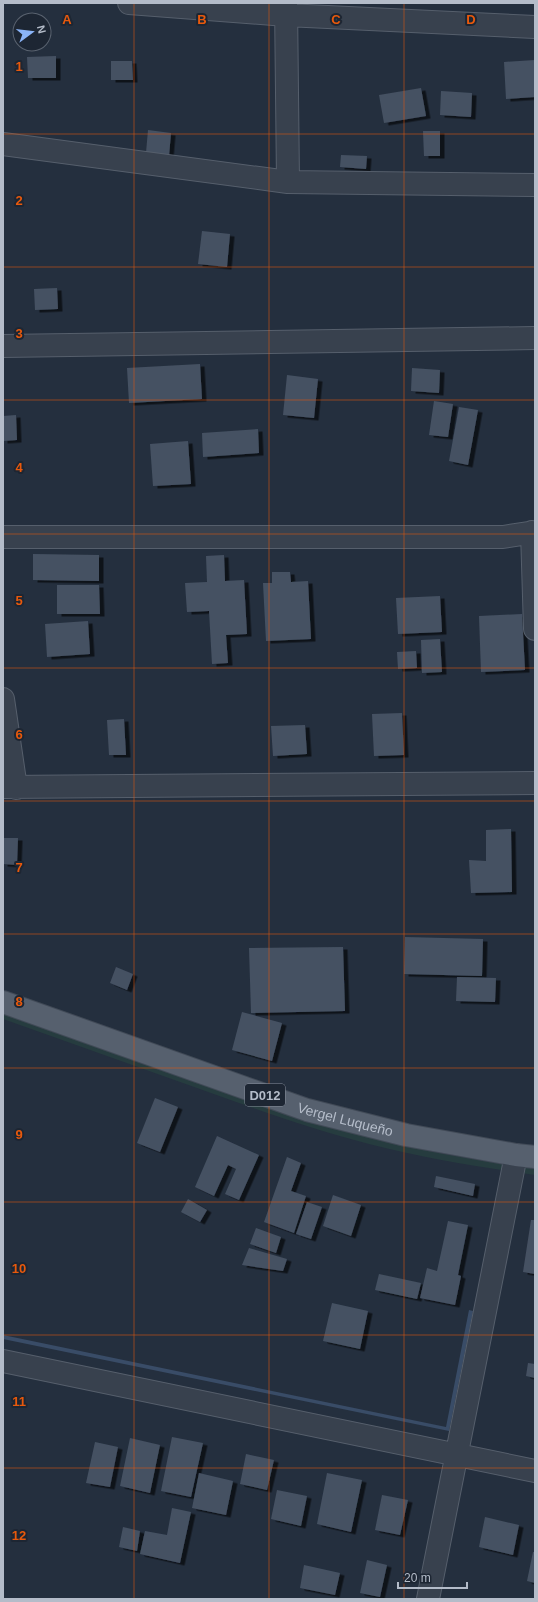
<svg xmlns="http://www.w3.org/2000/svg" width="538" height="1602" font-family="Arial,sans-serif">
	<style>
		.green { fill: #263c3f }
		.water { fill: #394c67 }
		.building { fill: #455162; filter: url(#shadow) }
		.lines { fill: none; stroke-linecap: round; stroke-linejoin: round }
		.minor-casing { stroke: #565f6c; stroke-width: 24 }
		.major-casing { stroke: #414a57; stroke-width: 24 }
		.minor { stroke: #38414e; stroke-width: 22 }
		.major { stroke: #56606e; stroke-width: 22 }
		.grid { fill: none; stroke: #e8590c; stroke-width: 1; stroke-opacity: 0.55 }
		.labels { text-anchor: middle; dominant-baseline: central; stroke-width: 4; stroke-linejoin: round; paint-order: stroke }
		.shield { fill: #1d2633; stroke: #878f9c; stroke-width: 1 }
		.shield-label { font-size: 13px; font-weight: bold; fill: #b4bcc9 }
		.street-label { font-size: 14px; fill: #b4bcc9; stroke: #1d2633 }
		.grid-label { font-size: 13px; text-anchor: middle; font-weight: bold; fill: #e8590c; stroke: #1d2633; stroke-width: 4; stroke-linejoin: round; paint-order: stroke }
	</style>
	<defs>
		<filter id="shadow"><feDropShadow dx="4.5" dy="2.5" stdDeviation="0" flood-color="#0009"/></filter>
	</defs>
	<rect width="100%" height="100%" fill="#242f3e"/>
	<path class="green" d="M3,1013L327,1126C396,1146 465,1159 535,1169V1175C479,1167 423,1158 369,1144C310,1129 253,1108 197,1088C132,1065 68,1042 3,1019Z"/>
	<path class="water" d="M469,1310L473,1311L449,1431L3,1339V1335L446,1427Z"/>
	<path class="building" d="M56,56V78H28L27,57Z
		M535,60V97L506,99L504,62Z
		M111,61H132L133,80H111Z
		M421,88L426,116L384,123L379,95Z
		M441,91L472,93L471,117L440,115Z
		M148,130L171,133L169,156L146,153Z
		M423,131H440V156H424Z
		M341,155L367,156L366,169L340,167Z
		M202,231L230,234L227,267L198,264Z
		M57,288L58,309L35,310L34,289Z
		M200,364L202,399L129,403L127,368Z
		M412,368L440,370L439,393L411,391Z
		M287,375L318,379L314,418L283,415Z
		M434,401L453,404L448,437L429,435Z
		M459,407L478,410L468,465L449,461Z
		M16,415L17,440L3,441V416Z
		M258,429L259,453L203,457L202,433Z
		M188,441L191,484L153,486L150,444Z
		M33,554L99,555V581L33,580Z
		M224,555L225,581L244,580L247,634L226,635L228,663L212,664L209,611L187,612L185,583L207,582L206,556Z
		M272,572H290L291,582L308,581L311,639L266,641L263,583H272Z
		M57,585H99L100,614H57Z
		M440,596L442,632L398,634L396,598Z
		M522,614L525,670L481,672L479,616Z
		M88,621L90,654L47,657L45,624Z
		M440,639L442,672L422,673L421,640Z
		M416,651L417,668L398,669L397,652Z
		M402,713L404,755L374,756L372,714Z
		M124,719L126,755H109L107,720Z
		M305,725L307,754L273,756L271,726Z
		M511,829L512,892L471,893L469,860L486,861V830Z
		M3,838H18L17,865L3,864Z
		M405,937L483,939L482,976L404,974Z
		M343,947L345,1011L251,1013L249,948Z
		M116,967L133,974L127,990L110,983Z
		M457,977L496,978L495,1002L456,1001Z
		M242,1012L282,1023L272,1061L232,1050Z
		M155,1098L178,1107L160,1152L137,1143Z
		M217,1136L259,1155L239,1200L225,1194L236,1169L228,1165L214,1196L195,1187Z
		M287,1157L301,1163L291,1191L306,1196L294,1233L264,1222Z
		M436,1176L475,1184L473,1196L434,1187Z
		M333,1195L361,1205L351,1236L323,1226Z
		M188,1199L207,1210L200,1222L181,1212Z
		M307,1202L322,1207L311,1239L296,1234Z
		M531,1220H535V1274L523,1272Z
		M448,1221L468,1225L458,1275L461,1276L455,1305L420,1298L427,1268L437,1271Z
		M256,1228L281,1237L276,1253L250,1244Z
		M249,1248L287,1259L283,1271L242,1265Z
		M379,1274L421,1283L417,1299L375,1290Z
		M332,1303L368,1311L360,1349L323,1341Z
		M528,1363L535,1364V1378L526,1376Z
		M172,1437L203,1443L191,1497L161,1491Z
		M130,1438L160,1445L150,1493L120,1486Z
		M95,1442L118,1447L110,1487L86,1483Z
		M246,1454L274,1460L267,1490L240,1484Z
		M199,1473L233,1481L226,1515L192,1508Z
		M327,1473L362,1480L351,1532L317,1524Z
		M277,1490L307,1496L301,1526L271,1519Z
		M382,1495L408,1500L400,1535L375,1530Z
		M172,1508L191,1512L180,1563L140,1554L145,1531L167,1535Z
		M485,1517L519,1525L513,1555L479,1547Z
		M123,1527L140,1531L137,1551L119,1547Z
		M533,1552H535V1583L527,1581Z
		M367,1560L387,1565L380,1597L360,1593Z
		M304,1565L340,1573L335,1595L300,1588Z"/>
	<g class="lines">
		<defs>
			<path id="minor" d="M129,3L286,15L535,27
				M286,3L288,182
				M3,144L288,182L535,185
				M3,346L535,338
				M532,532L535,629
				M3,537H503L535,532
				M3,699L16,788
				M3,787L535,783
				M3,1361L535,1471
				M428,1599L516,1155"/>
			<g id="major">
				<path id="s1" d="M3,1002L307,1110L406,1135L516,1155L535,1157"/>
			</g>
		</defs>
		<use href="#minor" class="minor-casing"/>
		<use href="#major" class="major-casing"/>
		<use href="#minor" class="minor"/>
		<use href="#major" class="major"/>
	</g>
	<path class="grid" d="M134,3V1599M269,3V1599M404,3V1599M3,134H535M3,267H535M3,400H535M3,534H535M3,668H535M3,801H535M3,934H535M3,1068H535M3,1202H535M3,1335H535M3,1468H535"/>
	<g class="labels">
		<rect class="shield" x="245" y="1084" width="40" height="22" rx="3"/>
		<g class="shield-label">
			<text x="265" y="1095">D012</text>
		</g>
		<g class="street-label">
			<text stroke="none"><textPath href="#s1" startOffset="362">Vergel Luqueño</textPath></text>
		</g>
	</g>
	<g class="grid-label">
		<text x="67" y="24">A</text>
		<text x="202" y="24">B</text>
		<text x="336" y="24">C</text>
		<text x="471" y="24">D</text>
		<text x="19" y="71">1</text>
		<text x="19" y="205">2</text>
		<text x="19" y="338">3</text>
		<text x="19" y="472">4</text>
		<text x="19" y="605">5</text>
		<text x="19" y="739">6</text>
		<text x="19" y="872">7</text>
		<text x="19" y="1006">8</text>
		<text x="19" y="1139">9</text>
		<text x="19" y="1273">10</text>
		<text x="19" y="1406">11</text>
		<text x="19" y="1540">12</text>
	</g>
	<rect width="538" height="1602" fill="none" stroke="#b4bcc9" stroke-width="8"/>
	<g transform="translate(32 32) rotate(75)"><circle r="19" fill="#1d2633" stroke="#59626f"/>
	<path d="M0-3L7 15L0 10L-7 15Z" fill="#8ab4f8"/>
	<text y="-6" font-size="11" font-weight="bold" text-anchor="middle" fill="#b4bcc9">N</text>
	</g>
	<path d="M398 1582v6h69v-6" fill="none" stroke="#b4bcc9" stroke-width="2"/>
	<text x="404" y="1582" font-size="12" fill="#b4bcc9" stroke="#1d2633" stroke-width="3" paint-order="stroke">20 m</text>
</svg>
